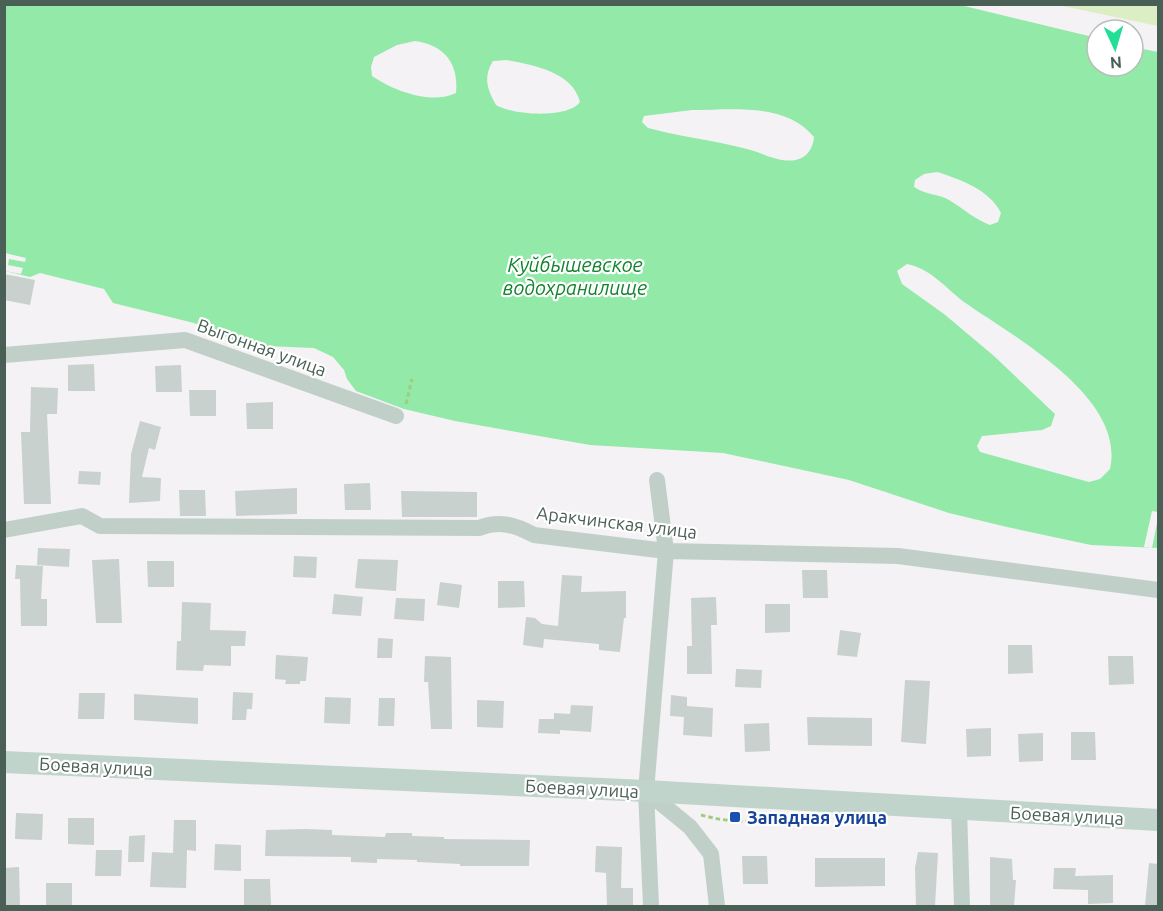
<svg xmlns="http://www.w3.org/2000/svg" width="1163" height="911" font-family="Ubuntu,sans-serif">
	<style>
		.green { fill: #dceec3 }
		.water { fill: #92e9a8; fill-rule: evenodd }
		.pier { fill: #f4f2f4 }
		.building { fill: #c9d1ce }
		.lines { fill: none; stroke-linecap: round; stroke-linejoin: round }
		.path { stroke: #a0cc7c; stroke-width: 3; stroke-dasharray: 4.5 3; stroke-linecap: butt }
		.minor { stroke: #c0d0c8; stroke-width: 16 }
		.secondary { stroke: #c0d4cb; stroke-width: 22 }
		.transit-dot { fill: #1a4fb4; stroke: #fff; stroke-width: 2 }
		.labels { text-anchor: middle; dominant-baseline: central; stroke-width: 4.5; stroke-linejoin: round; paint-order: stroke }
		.street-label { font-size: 18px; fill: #4a5f55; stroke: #fff }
		.transit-label { font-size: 18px; font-weight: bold; fill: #164399; stroke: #fff; text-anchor: start }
		.water-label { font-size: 20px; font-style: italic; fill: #12832e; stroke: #fff }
	</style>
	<rect width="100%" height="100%" fill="#f4f2f4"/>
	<path class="green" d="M1058,5H1158V26Z"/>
	<path class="water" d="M956,4L1097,38V66H1133V47L1158,52V548L1091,545L1007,527L949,513L849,480L723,453L590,445L455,421L404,409L356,391L347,379L344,370L333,357L314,348L244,345L194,323L113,303L104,289L40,273L30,277L5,271V5ZM415,41C444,45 459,63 456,93C431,105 394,91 372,76L371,67L374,57L397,45ZM506,60C533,65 573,72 580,102C568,119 512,115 496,105C487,89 483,77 493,61ZM692,110C732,110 786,102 814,137C813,148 808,157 796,160C779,163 763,153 747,149C714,140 680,137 648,128L642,122L644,116ZM937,172C960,179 990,190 1001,213L998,222L990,225C974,219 964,209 949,200C939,194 925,195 914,187L915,180L924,174ZM907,264C930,268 947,289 964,302C1014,337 1126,397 1110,469L1100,479L1089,482L980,452L977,446L982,436L1042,430L1051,426L1055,414L994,356L944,314L902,284L897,271Z"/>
	<path class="pier" d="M5,253L26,258L25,262L9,259L8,265L23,268L21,274L5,271Z
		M1152,511L1158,512V518L1152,548L1144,547Z"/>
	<path class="building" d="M4,274L35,280L30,305L4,300Z
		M94,364L95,391H68V365Z
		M181,365L182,392H156L155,366Z
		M31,387L58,388L57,414H47L51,504H24L21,432H30Z
		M189,390H216V416H190Z
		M273,402V429H247L246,403Z
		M140,421L161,427L155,450L149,448L142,477L161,478L160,501L129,503L131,454Z
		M79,471L101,472L100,485L78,484Z
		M370,483L371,510H345L344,484Z
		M297,488V514L236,516L235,491Z
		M179,490H205L206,516H180Z
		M401,491L477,492V517H402Z
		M38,548L70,549L69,567L37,565Z
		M294,556L317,557L316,578L293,577Z
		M119,559L122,623H96L92,560Z
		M358,559L398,560L396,591L355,588Z
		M147,561H174V587H148Z
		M16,565L43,566L41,599H47V626H21L20,579H15Z
		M802,570H827L828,598H803Z
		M562,575L582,576L581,592L626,591V618H624L620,652L599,650V644L544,639L543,648L523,645L526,617L535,618L542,624L558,626Z
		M498,581H524L525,607L498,608Z
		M440,582L462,585L459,608L437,605Z
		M334,594L363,597L361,616L332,614Z
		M716,597L717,625H711L712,674H687V646H692L691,598Z
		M396,598L425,599L424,621L394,619Z
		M182,602L211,603L210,630L246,631L245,646H231V666L204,665L203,671L176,670L177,641H181Z
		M765,604H790V632L765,633Z
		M840,630L861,633L857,657L837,655Z
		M378,638L393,639L392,658H377Z
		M1008,645H1032L1033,673L1008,674Z
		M276,655L308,657L306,681H300V684H285L286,680L275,679Z
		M425,656L451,657L452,729H431L428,682H424Z
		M1108,656H1133L1134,684L1109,685Z
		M736,669L762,670L761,688L735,687Z
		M905,680L930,681L926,744L901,742Z
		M233,692L253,693L252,709H247L246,720H232Z
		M79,693H105L104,719H78Z
		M134,694L198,698V724L134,720Z
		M671,695L687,697V706L713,708L712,737L683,735L684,717L670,716Z
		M325,697L351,698L350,724L324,723Z
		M379,698H395L394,726H378Z
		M477,700L504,701L503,728L477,727Z
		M571,705L593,706L591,732L560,730V734L538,733L539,719H554V713L570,714Z
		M807,717L872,718V746L808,745Z
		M769,723L770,751L745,752L744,724Z
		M991,728V756L967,757L966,729Z
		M1071,732H1095L1096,760H1071Z
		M1043,733V761L1019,762L1018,734Z
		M16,813L43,814L42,840L15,839Z
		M68,818H94V845L68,844Z
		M174,820H196V851L187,850L186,888L150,887L152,852L173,853Z
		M306,829L332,830V835L385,837L386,833H412V836L444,837V839L530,840L529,866H460V864L417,862V860L377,859V863L351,862V857L265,856L266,830Z
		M145,835L144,862H128L129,836Z
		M215,844L241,845V871L214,870Z
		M596,846L622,847L621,888H633V906H607L606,873L595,872Z
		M96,850H122L121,876H95Z
		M918,852L938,853L935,906H916L915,868Z
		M742,856H767L768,884H743Z
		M990,857L1012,859L1013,880H1016L1014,906H990Z
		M815,858H885V886L815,887Z
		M1149,863L1158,864V906H1145Z
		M19,867L20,906H4V868Z
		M1054,868H1076L1075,876L1113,875V903L1088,904V890L1053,889Z
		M244,879H270L271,905L244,906Z
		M46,883H72V906H46Z"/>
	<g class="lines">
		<path class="path" d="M406,404L412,379
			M701,815C724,821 747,824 771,818"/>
		<path class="minor" d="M4,355L185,340L396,416
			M4,530L82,516L100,526L479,528C500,520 515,525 534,535L666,551L898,556L1158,590
			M646,791L690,827L711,854L717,906
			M959,808L962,906
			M651,906L646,791L666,551L657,480"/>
		<path class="secondary" d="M4,762L646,791L1158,820"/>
	</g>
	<rect class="transit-dot" x="729" y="811" width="12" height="12" rx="3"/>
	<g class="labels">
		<g class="street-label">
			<text transform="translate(262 347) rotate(20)">Выгонная улица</text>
			<text transform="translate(617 522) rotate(7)">Аракчинская улица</text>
			<text transform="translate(96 766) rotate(3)">Боевая улица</text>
			<text transform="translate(582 788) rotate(3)">Боевая улица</text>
			<text transform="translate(1067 815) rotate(3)">Боевая улица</text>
		</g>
		<g class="transit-label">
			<text x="747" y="817">Западная улица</text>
		</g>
		<g class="water-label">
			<text x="575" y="264">Куйбышевское<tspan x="575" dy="23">водохранилище</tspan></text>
		</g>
	</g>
	<rect width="1163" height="911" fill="none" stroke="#4a5f55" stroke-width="12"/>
	<g transform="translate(1115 48) rotate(176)"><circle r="28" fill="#ffffff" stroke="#b7bfbb" stroke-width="1.5"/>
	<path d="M0-4.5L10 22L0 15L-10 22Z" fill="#21df94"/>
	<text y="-9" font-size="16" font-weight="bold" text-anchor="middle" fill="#4a5f55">N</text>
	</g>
</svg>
